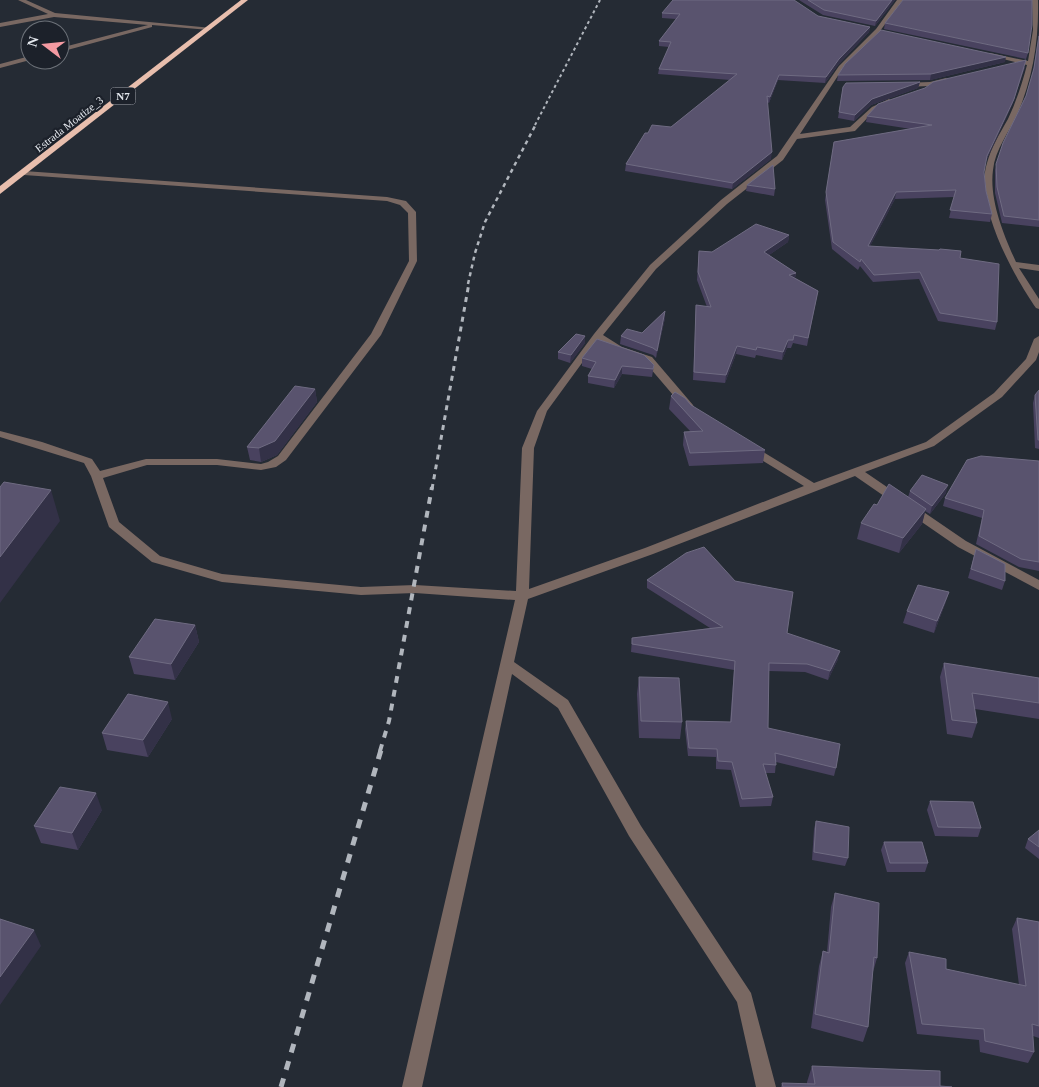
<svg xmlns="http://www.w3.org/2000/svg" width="1039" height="1087" font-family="Georgia,serif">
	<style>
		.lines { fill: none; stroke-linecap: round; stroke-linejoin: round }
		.minor { fill: #796862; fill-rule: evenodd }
		.highway { fill: #e8bead; fill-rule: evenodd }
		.rail-far4 { stroke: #b1b6bd; stroke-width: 2; stroke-dasharray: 3 3; stroke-linecap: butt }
		.rail-far3 { stroke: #b1b6bd; stroke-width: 2.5; stroke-dasharray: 4 4; stroke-linecap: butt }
		.rail-far2 { stroke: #b1b6bd; stroke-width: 3; stroke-dasharray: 5 5; stroke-linecap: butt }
		.rail-far1 { stroke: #b1b6bd; stroke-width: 4; stroke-dasharray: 7 7; stroke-linecap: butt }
		.rail { stroke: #b1b6bd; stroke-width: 5; stroke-dasharray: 9 9; stroke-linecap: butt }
		.wall { fill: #49425f }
		.shaded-wall { fill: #333147 }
		.building { fill: #59536e; stroke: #6f6b82 }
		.labels { text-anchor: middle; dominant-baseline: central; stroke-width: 4.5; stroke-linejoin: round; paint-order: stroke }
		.shield { fill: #1c212a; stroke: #a8acb3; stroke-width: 1 }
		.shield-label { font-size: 11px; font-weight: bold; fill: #e4e8ee }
		.far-street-label { font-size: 11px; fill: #e4e8ee; stroke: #1c212a }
	</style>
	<rect width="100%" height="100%" fill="#252b34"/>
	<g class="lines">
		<path class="minor" d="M18,0H26L55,13L212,28L209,30L152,25V27L60,52V48L148,25L54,17L0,27V23L48,14Z
			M897,0H903L880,31L843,68L800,134L850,127L872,107L889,99L892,101L891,102L876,109L855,131L797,139L783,160L727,204L656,269L603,335L622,347L652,357L693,405L694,407L693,409H685L644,361L614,351L598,341L547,411L534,448L529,589L645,548L804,486L747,451L745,449L747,447H755L814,483L926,442L994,393L1026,359L1034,339L1039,336V352L1036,360L1002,397L934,446L865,472L966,541L1039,580V590L958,547L855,476L653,554L528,599L514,662L568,700L641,826L751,993L776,1087H756L737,1002L629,836L558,708L512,674L422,1087H402L515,600L415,593L361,595L222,582L152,562L109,527L91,476L84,463L0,437V431L42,442L92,459L100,471L146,459H217L261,464L268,462L278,456L371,334L409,261L408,213L400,205L387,201L24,175L20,173L24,171L387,197L406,201L416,212L417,261L381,335L286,460L276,467L261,470L217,465H147L103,478L119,522L160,556L222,574L361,587L415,585L516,591L522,448L537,411L594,334L650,265L721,200L777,156L839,66L876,29Z
			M1032,0H1038C1039,40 1033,78 1017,115C1009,132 995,150 993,170C989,200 1004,236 1016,262L1039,265V271L1019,268L1039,299V309L1036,308C1013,275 974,204 987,163C991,148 1000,133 1008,119C1016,102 1022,84 1027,65L987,55L990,53L1028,61L1033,30Z
			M30,56V60L0,68V64Z
			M946,78L949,80L948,81L930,86L903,87L900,85L903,83L930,82Z"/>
		<path class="highway" d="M241,0H248L0,194V186Z"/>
		<path class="rail-far4" d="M535,125L600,0"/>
		<path class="rail-far3" d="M468,284L475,253L485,222L536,124"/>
		<path class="rail-far2" d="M432,489L469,283"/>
		<path class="rail-far1" d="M380,751L389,721L432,487"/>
		<path class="rail" d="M281,1087L381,750"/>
	</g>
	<path class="wall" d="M799,0H895L875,26L823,15Z
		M662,13L818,16L870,27L869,32L838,65L825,83L778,80L769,103L767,102L771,159L732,189L625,171L626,164L648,133L671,127L730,80L658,74L659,69L669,47L659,46V41L676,19L662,18Z
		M885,23L1028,53L1026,59L884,29Z
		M1039,32V227L1002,223L995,193V170L1003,143L1026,96L1033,72Z
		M1005,62L930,80L837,81L838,75Z
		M1025,67L1012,105L986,161L984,172L986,191L992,214L990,222L949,218L954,197L895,199L870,246L960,258L997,322L995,330L938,321L919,279L873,282L860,266L858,270L832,249L825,200L834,142L911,129L866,122L867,116Z
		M920,82L918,88L871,105L854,121L838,118L843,87Z
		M747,185L775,189L774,196L746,191Z
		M789,235L788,242L769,255L796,273L795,278L818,291L807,346L793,343L791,348H787L782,360L756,355L755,358L736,354L725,383L693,380L696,305L707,307L697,280L699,251L712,252Z
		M665,311V318L656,358L653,355L620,344L621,336L642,333Z
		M585,343L570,363L558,359V352Z
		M582,358L654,365L652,377L622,374L614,388L588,383V376L592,369L582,366Z
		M315,389L317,402L277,455L261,462L250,460L247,447Z
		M1039,390V449L1035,448L1033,403L1035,395Z
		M671,396L765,450L763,463L689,466L683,445L684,432H691L669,409Z
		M1039,461V571L1019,567L976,544L982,518L943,506L945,498Z
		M910,491L946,493L930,514L925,511L922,524L899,553L857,539L861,523L877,505L908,497Z
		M976,549L1005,581L1002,590L968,578Z
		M647,580L735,581L787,633L838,659L828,680L805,672L769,671L768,728L836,768L834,776L776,762L775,773H765L773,797L771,806L740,807L731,770L716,769V757L688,756L685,729L686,721L730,722L734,670L631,652L632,638L710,628L647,588Z
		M949,592L945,604L934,633L903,623L907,611Z
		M195,625L199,642L175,680L134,674L129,657Z
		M944,663L1039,678V719L975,709L977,723L972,738L947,734L940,677Z
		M639,677L682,722L680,739L639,738L637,694Z
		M172,719L148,757L107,750L102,733Z
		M930,801L981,828L978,837L935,836L927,810Z
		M102,810L78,850L41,843L34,826Z
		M816,821L848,858L845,866L812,860L814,829Z
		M1039,830V859L1025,848L1028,839Z
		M884,842L928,863L925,872H887L881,850Z
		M835,893L877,958L873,972L868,1027L863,1042L811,1028L819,966L823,951L827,952L831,907Z
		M1017,918L1039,922V1038L1033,1036L1034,1052L1028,1063L980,1052L979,1040L917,1034L905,963L909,952L946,969L1019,985L1012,929Z
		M812,1066L940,1086L952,1087H781L782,1083L807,1084V1082Z"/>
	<path class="shaded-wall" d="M892,0H895L875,26L876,21Z
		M870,27L869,32L838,65L825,83L826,77L839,59Z
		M1006,57L1005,62L930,80L931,74Z
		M1026,60L1012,105L985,163L987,156Z
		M779,75L778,80L769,103L770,97Z
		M920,82L918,88L871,105L854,121L855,115L872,99Z
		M772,152L771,159L732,189L733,183Z
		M896,192L895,199L866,254L868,246Z
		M789,235L788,242L763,259L764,252Z
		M796,273L794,281L789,275Z
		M665,311V318L656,358L657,351Z
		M585,336V343L570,363L571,355Z
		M788,340L787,348L782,360L783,352Z
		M737,346L736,354L725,383L726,375Z
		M622,366V374L614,388L615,380Z
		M315,389L317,402L277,455L261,462L259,448Z
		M948,485L946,493L930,514L932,506Z
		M51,490L60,521L0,603V557Z
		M926,509L922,524L899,553L903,538Z
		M949,592L945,604L934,633L937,621Z
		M195,625L199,642L175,680L171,664Z
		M840,651L838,659L828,680L830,671Z
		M168,702L172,719L148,757L143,740Z
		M96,793L102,810L78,850L72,833Z
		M34,930L41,946L0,1005V977Z"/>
	<path class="building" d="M673,0H794L818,16L870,27L839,59L826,77L779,75L770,97L767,96L772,152L733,183L626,164L645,133H648L652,125L671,127L737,74L659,69L671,42L659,41L680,14L662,13Z
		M808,0H892L876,21L824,10Z
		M903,0H1032V25L1028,53L885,23Z
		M881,30L1006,57L931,74L838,75L845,64Z
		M1039,36V220L1004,216L997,187L996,164L1003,143L1026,96L1034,68Z
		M1026,60L1014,99L987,156L984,172L986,191L992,214L950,210L956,190L896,192L868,246L939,250L940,249L961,251L960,258L999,264L997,322L940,313L920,272L874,275L861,259L860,262L833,242L826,192L834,142L932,125L867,116L878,104L925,88L933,82Z
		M920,82L872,99L855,115L839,112L843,87L846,83Z
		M773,165L775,189L747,185Z
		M756,224L789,235L764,252L796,273L789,275L818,291L808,338L794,335L793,340H788L783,352L757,347L756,350L737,346L726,375L694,372L696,305L711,307L698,272L699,251L712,252Z
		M665,311L657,351L653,348L621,336L627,329L642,333Z
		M576,334L585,336L571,355L558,352Z
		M597,339L644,355L654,365L653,369L622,366L615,380L588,376L596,362L582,358Z
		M295,386L315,389L275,441L259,448L247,447Z
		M1039,390V440H1038L1035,395Z
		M675,392L685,398L691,405L765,450L690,453L684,432L703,431L671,396Z
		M981,456L1039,461V562L1021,559L979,536L984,510L945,498L967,460Z
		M922,475L948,485L932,506L910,491Z
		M4,482L51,490L0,557V487Z
		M889,484L926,509L903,538L861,523L874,504L877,505Z
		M704,547L735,581L793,592L787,633L840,651L830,671L807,664L769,663L768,728L840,744L836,768L775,753L776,765L763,764L773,797L742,799L732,762L718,761L717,749L689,748L686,721L731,722L735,661L632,644V638L723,627L647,580L686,553Z
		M976,549L1005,564V581L971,569Z
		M918,585L949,592L937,621L907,611Z
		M155,619L195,625L171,664L129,657Z
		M944,663L1039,678V703L972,693L977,723L952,720Z
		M639,677L679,678L682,722L641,721Z
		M128,694L168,702L143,740L102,733Z
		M60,787L96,793L72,833L34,826Z
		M930,801L973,802L981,828L938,827Z
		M816,821L849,827L848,858L814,852Z
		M1039,830V847L1028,839Z
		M884,842H922L928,863H890Z
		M835,893L879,903L877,958L874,957L868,1027L815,1014L823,951L829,953Z
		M1017,918L1039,922V1026L1032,1024L1034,1052L985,1041L984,1029L922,1024L909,952L946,959V969L1026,986Z
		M0,919L34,930L0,977Z
		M812,1066L940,1071V1086L952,1087H783L782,1083L815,1084Z"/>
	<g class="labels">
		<rect class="shield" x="110.5" y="87.5" width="25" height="17" rx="4"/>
		<g class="shield-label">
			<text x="123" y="96">N7</text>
		</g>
		<g class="far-street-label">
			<text transform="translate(69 124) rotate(-38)">Estrada Moatize_3</text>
		</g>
	</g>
	<g transform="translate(45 45) rotate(286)"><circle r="24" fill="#1c212a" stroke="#6c7178"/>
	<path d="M0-4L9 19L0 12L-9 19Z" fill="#f49aa2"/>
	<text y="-8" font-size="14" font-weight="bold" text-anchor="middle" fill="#e4e8ee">N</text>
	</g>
</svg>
